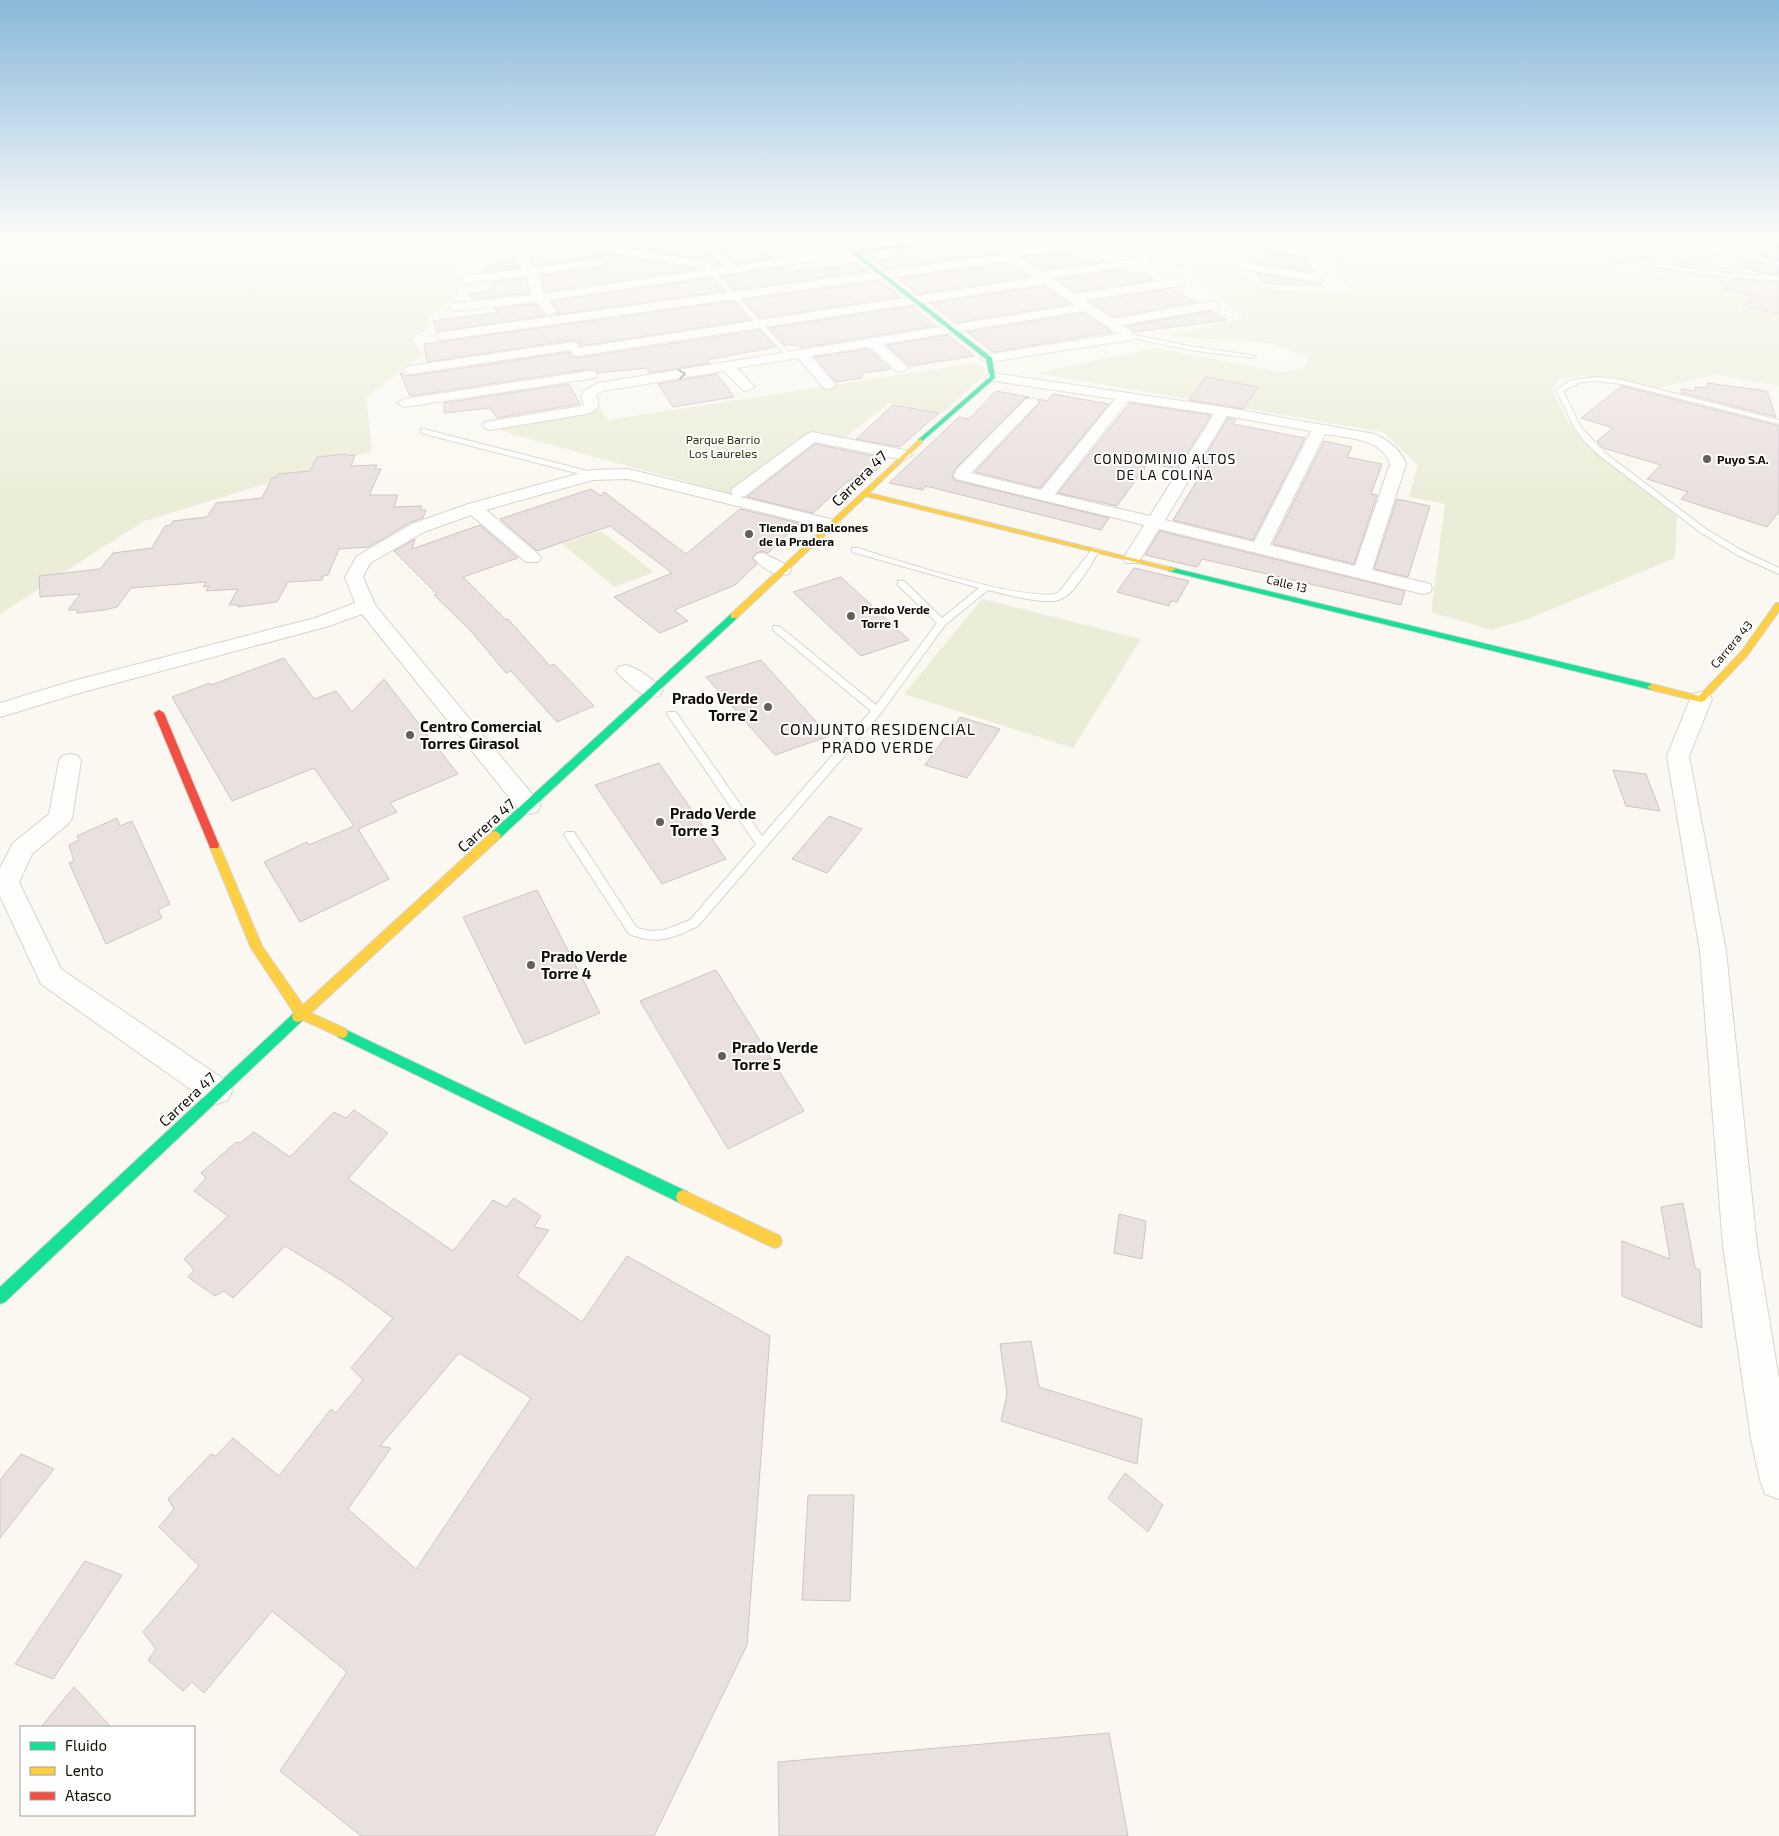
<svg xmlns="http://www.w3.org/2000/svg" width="1779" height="1836" font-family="'Exo 2',sans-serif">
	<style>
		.medical { fill: #f4e8e0 }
		.green { fill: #ecedd9 }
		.building { fill: #eae0e0; stroke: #cdc5c4; fill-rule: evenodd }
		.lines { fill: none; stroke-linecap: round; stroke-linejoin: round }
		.lane-casing { stroke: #d8d4cc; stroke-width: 2 }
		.street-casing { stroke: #d8d4cc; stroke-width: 2 }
		.fast-casing { stroke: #d8d4cc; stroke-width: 2 }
		.slow-casing { stroke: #d8d4cc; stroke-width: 2 }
		.jam-casing { stroke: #d8d4cc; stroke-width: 2 }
		.lane { fill: #fefefd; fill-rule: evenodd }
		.street { fill: #fefefd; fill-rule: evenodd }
		.fast { fill: #16e098; fill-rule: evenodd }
		.slow { fill: #ffcf43; fill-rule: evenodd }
		.jam { fill: #f24e42; fill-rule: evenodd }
		.oneway { stroke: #a09e9a }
		.poi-dot { fill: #646058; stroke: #fff; stroke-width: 2 }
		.labels { text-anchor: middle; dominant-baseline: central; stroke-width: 4; stroke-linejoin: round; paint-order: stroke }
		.far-park-label { font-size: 12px; fill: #313410; stroke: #fff }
		.far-poi-label { font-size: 12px; font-weight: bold; fill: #130e05; stroke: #fff; text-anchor: start }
		.far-street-label { font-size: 12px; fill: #130e05; stroke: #fff }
		.far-neighbourhood-label { font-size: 14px; letter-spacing: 1px; fill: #130e05; stroke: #fff }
		.street-label { font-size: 15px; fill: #130e05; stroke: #fff }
		.poi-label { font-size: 15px; font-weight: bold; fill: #130e05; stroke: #fff; text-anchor: start }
		.neighbourhood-label { font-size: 16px; letter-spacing: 1px; fill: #130e05; stroke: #fff }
	</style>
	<rect width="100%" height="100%" fill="#fbf8f1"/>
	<path class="medical" d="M1533,237H1779V280L1683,277L1531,245Z"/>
	<path class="green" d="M0,237H531L488,256L451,267L459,281V296L428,317V328L411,339L424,354L366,397L372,451L142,522L0,614Z
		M1119,237H1206L1229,247L1235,268L1261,290L1354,293L1334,272L1345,242L1350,237H1530L1528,245L1687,279L1779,282V386L1702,372L1714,375L1653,389L1587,376L1559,378L1552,389L1567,420L1585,444L1677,516L1675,558L1528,619L1491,630L1431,612L1445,504L1409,497L1418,465L1383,432L1036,373L1157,348L1279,372L1301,369L1307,365L1308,358L1270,343L1166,336L1244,319L1192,274Z
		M976,363L986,370L983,376L943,413L889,403L843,439L812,434L732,494L514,435L493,427L601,409L608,420Z
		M601,531L654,572L615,587L562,544Z
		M982,599L1141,639L1073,748L904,694Z"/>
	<path class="building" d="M570,237H696L720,266H716L708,261Z
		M991,237H1058L1067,241L1009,248Z
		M1250,237H1326L1311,249Z
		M973,238L996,254L886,269L874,260L902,256L897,251L966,242Z
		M1779,239V259L1760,256Z
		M753,241L772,259L736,264L720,246Z
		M543,242L698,269L545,292L540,276L602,267L610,261L602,257L535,266L524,250Z
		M1247,247L1306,258L1314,272L1251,262Z
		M1083,250L1106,261L1042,270L1022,257Z
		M512,256L520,268L485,272L483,269Z
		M1753,262L1779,267V274L1759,273L1758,270L1747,268Z
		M857,263L868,271L734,290L721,276L781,267L787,273L800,271Z
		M1009,263L1030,277L918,294L898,278Z
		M1122,269L1131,274L1140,272L1154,280L1075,292L1056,279Z
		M1257,273L1316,284L1320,282L1322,286L1262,283Z
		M525,278L530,293L476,299L467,294L494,290L491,283Z
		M712,278L724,291L554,315L558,311L551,301Z
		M1734,279L1779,282V314L1742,306L1753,295L1723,289Z
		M880,281L900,297L760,318L743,300Z
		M1044,286L1070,304L955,323L930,303Z
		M1171,289L1195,302L1113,317L1089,301Z
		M733,301L750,320L580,346L579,342L573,340L427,362L424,344Z
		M535,304L545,316L437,332L433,321L499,312L494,309Z
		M912,306L936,326L800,348L797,345H785L769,328Z
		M1211,311L1227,320L1134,332L1127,326Z
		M1084,313L1112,332L993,352L967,332Z
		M760,330L775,347L707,360L710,363L650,373L647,368L598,373L590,369L410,396L400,373L410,376L570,352L572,357L577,358Z
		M948,335L974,356L910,366L887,345Z
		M868,349L891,369L862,373V378L836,382L815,357Z
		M717,374L734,397L673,407L658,384Z
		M1206,377L1258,387L1243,409L1189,400Z
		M1707,383L1767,391L1776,417L1682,393L1681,389L1696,391L1695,387L1708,388Z
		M569,384L580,404L497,418L490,408L444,413V403Z
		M1622,386L1779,426V512L1767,527L1681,499L1688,492L1647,479L1661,465L1603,448L1597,441L1613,428L1581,418Z
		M996,391L1029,397L1025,398L955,469L952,475L954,480L1109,518L1101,530L926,486L923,490L889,483L959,417L969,419Z
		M1053,394L1109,404L1040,488L975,472L1037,406L1040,403L1038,399L1047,401Z
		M1130,403L1211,415L1177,469L1148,463L1117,506L1058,493Z
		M893,405L939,413L900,447L856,439Z
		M1228,418L1236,420L1233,424L1305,438L1253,540L1173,520L1201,474L1195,473Z
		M1324,441L1352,447L1347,457L1382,464L1371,494L1377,495L1354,564L1273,544Z
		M815,444L888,459L868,478L857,476L847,482L813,513L747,497Z
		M346,454V456L355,455L351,466L377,465L375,469H381L369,495H398L394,507L422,506L420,510H426L423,518L411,522L369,547L339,549L328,575L323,576L322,580L288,582L277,602L238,607L239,605H229L238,589L206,591L209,586L203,587L206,582L131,588L117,607L105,610L77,613L78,610H68L80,594L40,597L39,576L100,569L113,553L152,548L165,526L171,525L173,521L207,517L216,503L262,498L272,478L277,477L278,474L310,471L317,457Z
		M591,489L601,496L604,492L686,554L740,509L799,523L768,553L763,551L756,553L752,558L757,564L735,585L674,610L688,621L660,633L614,597L672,573L610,526L537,551L500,519Z
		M1397,499L1430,506L1408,577L1374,569Z
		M480,525L518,558L463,577L506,620L508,619L550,666L554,664L594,706L557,722L511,671L506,673L470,630L434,595L437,594L394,551L415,539L412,549Z
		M1160,531L1405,591L1401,605L1202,559L1197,567L1145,555Z
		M1134,568L1189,581L1177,602L1171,601L1169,606L1117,592Z
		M841,577L909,640L861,656L793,592Z
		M284,658L314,699L336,691L352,712L384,679L458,774L390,803L397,812L358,829L389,879L300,922L264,862L307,842L309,845L354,826L314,768L232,801L172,697L210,683L211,685Z
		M761,660L829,736L775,755L706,677Z
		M960,717L1000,729L967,778L925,765Z
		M659,763L726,859L662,884L595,785Z
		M1613,770L1646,774L1660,811L1626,806Z
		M829,816L862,829L827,873L792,859Z
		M117,818L120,826L132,821L170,904L158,910L162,918L106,944L69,863L74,861L69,845L79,840L77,836Z
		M537,890L600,1013L525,1044L463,917Z
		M716,970L804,1111L728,1149L640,1001Z
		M354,1110L388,1133L348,1179L453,1251L493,1200L506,1207L514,1198L541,1216L534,1227L549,1230L517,1276L582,1322L627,1256L770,1336L747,1645L654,1836H361L280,1771L347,1672L272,1611L204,1693L192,1682L183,1691L148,1660L156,1649L143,1632L199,1566L159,1527L174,1509L168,1499L211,1454L216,1456L233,1438L279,1476L331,1409L336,1413L363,1380L351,1368L393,1318L342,1281L285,1246L233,1298L224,1291L215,1296L188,1277L194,1270L184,1259L228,1216L194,1191L206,1178L201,1173L236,1142L240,1143L254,1132L290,1157L334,1112L346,1118ZM459,1353L531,1398L416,1569L348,1509L391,1448L380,1446Z
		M1683,1203L1695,1268L1700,1270L1702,1328L1622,1296V1241L1670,1259L1661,1207Z
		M1119,1214L1146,1221L1142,1259L1114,1253Z
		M1031,1341L1039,1387L1142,1419L1137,1464L1001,1421L1007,1394L1000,1344Z
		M21,1454L54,1469L0,1538V1480Z
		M1125,1473L1163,1505L1148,1532L1108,1498Z
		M808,1495H854L850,1601L802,1600Z
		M85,1561L122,1575L53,1679L15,1664Z
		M74,1687L111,1727H41Z
		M1109,1733L1128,1836H779L778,1762Z"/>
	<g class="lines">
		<defs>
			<path id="lane" d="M1577,237H1587L1758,272L1755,274Z
				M1552,241C1627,258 1702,275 1779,276V280C1701,278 1626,262 1550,244Z
				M1685,243L1779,261V265L1683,246Z
				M711,272H715L791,355V357H787L711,274Z
				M1130,334L1189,346L1256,356L1253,358L1189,350L1128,337Z
				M1597,377L1622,380L1779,420V424L1622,384L1597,381L1581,382L1563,391L1581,427L1605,453L1706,529L1743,551L1779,568V574L1737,555L1700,532L1600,456L1585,442L1574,427L1556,390L1571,380Z
				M424,429L595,473L596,475L592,477L421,433V429Z
				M852,548H858C889,558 1037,606 1059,592L1093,548L1100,550C1091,563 1076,593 1061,599C1044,606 1006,594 988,590L945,625L881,713L698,926C671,939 658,945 629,934L566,838L564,835L566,832H574L637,928L650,931L664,930L690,920L756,844L667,714L668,712H676L762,836L871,711L773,630V626H779L876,705L937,623L898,585V581H904L942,618L979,588L852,552Z"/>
			<path id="street" d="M537,237H560L708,263L714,266L708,269L542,240Z
				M698,237H756L751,240L716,245L735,266L853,249L859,252L853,255L548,300L556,311L550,315L546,314L536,302L455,311L449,307L455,303L532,295L526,276L466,284L460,280L466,276L523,269L510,250L516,247L520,248L534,268L602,259L608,262L602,265L537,274L544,294L724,267Z
				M976,237H988L1009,250L1119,237L1151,261L1145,264L1051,278L1075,294L1179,278L1185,282L1179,286L1084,300L1113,319L1214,301L1220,305L1214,309L1122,325L1137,336L1130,340L989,362L984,361L982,358L984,355L1118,334L1084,311L883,344L909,368L902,372L897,371L869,347L811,356L836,385L829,389L824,388L798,358L737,368L755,387L748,391L743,390L724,371L603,391L596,395L599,406L591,413L490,430L485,428L482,425L485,422L582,406L584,405L581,397L585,390L599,383L1075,305L1044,284L577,356L572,355L571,350L410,374L403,370L410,366L573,342L578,343V348L1035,278L1009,261L441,340L434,336L441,332L1001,255ZM1114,244L1135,259L1042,272L1017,256Z
				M1231,237H1241L1311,251L1313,253L1307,256L1244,245L1250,264L1316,274L1322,278L1316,282L1243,269L1238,265Z
				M590,371L595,372L597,375L595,378L404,407L397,403L404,399Z
				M993,373L1223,407L1374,434C1388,440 1401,450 1406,464L1372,570L1430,584L1432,588L1430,592L1423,594L1159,529L1138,563H1126L1123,559L1144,525L956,479L954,476L956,470L1026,399H1036L1038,402L1036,405L971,473L1041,490L1115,399L988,380L986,377L988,374ZM1128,401L1214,414L1150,516L1055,494ZM1227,416L1311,431L1254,542L1165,520ZM1325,434C1347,438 1382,438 1390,464L1355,566L1270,545Z
				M812,432L904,450L912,455L904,460L815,442L745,496L740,497L839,521L842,525L839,529L833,530L628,479L593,480L486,510L538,554L541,558L538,562H526L471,515L424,532L370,563L363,577L375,605L537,800L541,806L537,812L529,814L521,812L362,614L329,626L83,692L0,717V703L69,682L315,618L355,603L345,577L357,556L412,524L468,504L592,470L628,469L733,495L731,492L733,488L807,434Z
				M763,553L789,566L791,570L789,574C777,577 761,568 754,558L757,554Z
				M626,665C638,668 655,680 663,691L659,696C643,700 631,685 619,675L616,671L619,667Z
				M1701,692L1709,694L1712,699L1689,756L1726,951L1757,1246L1779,1379V1499L1765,1494L1760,1480L1751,1439L1723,1246L1700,951L1667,756L1690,699L1693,694Z
				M70,754L78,756L81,761L72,818L68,824L32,854L19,882L61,969L228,1082L232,1091L228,1100L217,1104L206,1100L41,984L0,896V868L13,843L49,814L59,761L62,756Z"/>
			<path id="fast" d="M957,237H968L857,253L992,358L995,378L920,443L918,442V440L990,377L986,359L851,252Z
				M1169,567L1652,684L1657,687L1652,690L1169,571Z
				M734,613L737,614V618L500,838H492L491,835L492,832L731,614Z
				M298,1012L302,1013L304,1017L302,1021L5,1302L0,1304V1287L294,1013Z
				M342,1028L688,1192L690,1197L688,1202L683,1204L678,1202L338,1037L336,1033L338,1029Z"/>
			<path id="slow" d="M920,439L922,440V442L869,493L1176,569L1172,571L866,496L737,618H731V614Z
				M1776,603H1779V611L1747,656L1704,701L1701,702L1652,690L1647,687L1652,684L1699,696L1741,652Z
				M496,831L501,835L500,838L311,1013L346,1029L348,1033L346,1037L342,1038L303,1020L298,1022L294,1021L292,1017L294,1013L251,948L209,845L210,842H218L262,946L303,1005L492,832Z
				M683,1190L780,1236L782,1241L780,1246L775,1248L770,1246L678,1202L676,1197L678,1192Z"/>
			<path id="jam" d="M159,710L164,713L219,845L218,848H210L209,845L154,713Z"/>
		</defs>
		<use href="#lane" class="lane-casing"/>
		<use href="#street" class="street-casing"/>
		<use href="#fast" class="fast-casing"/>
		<use href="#slow" class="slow-casing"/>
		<use href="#jam" class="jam-casing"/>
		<use href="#lane" class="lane"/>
		<use href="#street" class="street"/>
		<use href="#fast" class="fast"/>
		<use href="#slow" class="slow"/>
		<use href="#jam" class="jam"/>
	</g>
	<defs><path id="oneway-chevron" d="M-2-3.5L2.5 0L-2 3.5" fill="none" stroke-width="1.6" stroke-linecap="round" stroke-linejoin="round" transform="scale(1.25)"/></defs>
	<use class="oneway" href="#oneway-chevron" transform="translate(682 374) rotate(-9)"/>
	<linearGradient id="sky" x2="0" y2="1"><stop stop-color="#88b8da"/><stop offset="0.48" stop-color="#fdfcf9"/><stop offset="1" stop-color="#fdfcf9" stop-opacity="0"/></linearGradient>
	<rect width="1779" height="494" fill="url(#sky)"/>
	<g class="poi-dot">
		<circle cx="1707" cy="459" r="5"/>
		<circle cx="749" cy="534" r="5"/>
		<circle cx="851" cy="616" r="5"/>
		<circle cx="768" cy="707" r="5"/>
		<circle cx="410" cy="735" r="5"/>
		<circle cx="660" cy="822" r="5"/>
		<circle cx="531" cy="965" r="5"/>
		<circle cx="722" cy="1056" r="5"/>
	</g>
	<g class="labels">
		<g class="far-park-label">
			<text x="723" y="439">Parque Barrio<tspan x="723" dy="14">Los Laureles</tspan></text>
		</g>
		<g class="far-poi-label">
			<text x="1717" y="459">Puyo S.A.</text>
			<text x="759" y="527">Tienda D1 Balcones<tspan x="759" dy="14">de la Pradera</tspan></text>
			<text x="861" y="609">Prado Verde<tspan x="861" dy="14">Torre 1</tspan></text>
		</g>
		<g class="far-street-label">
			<text transform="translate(1287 583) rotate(14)">Calle 13</text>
			<text transform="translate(1731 644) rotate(-50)">Carrera 43</text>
		</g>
		<g class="far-neighbourhood-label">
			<text x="1165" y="458">CONDOMINIO ALTOS<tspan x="1165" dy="16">DE LA COLINA</tspan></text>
		</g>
		<g class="street-label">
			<text transform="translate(859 478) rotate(-45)">Carrera 47</text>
			<text transform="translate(486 825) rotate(-42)">Carrera 47</text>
			<text transform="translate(187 1099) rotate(-43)">Carrera 47</text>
		</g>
		<g class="poi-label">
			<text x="758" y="698" text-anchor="end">Prado Verde<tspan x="758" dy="17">Torre 2</tspan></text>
			<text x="420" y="726">Centro Comercial<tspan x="420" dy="17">Torres Girasol</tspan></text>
			<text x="670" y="813">Prado Verde<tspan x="670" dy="17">Torre 3</tspan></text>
			<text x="541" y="956">Prado Verde<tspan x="541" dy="17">Torre 4</tspan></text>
			<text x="732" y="1047">Prado Verde<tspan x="732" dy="17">Torre 5</tspan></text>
		</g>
		<g class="neighbourhood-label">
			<text x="878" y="728">CONJUNTO RESIDENCIAL<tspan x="878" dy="18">PRADO VERDE</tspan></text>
		</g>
	</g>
	<rect x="20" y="1726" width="175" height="90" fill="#ffffff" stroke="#a19f9b"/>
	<rect x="30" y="1742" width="25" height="8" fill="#16e098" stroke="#a19f9b"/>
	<text x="65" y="1751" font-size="15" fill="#130e05">Fluido</text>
	<rect x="30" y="1767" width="25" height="8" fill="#ffcf43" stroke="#a19f9b"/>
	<text x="65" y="1776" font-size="15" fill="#130e05">Lento</text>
	<rect x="30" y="1792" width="25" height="8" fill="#f24e42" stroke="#a19f9b"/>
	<text x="65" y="1801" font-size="15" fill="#130e05">Atasco</text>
</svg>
